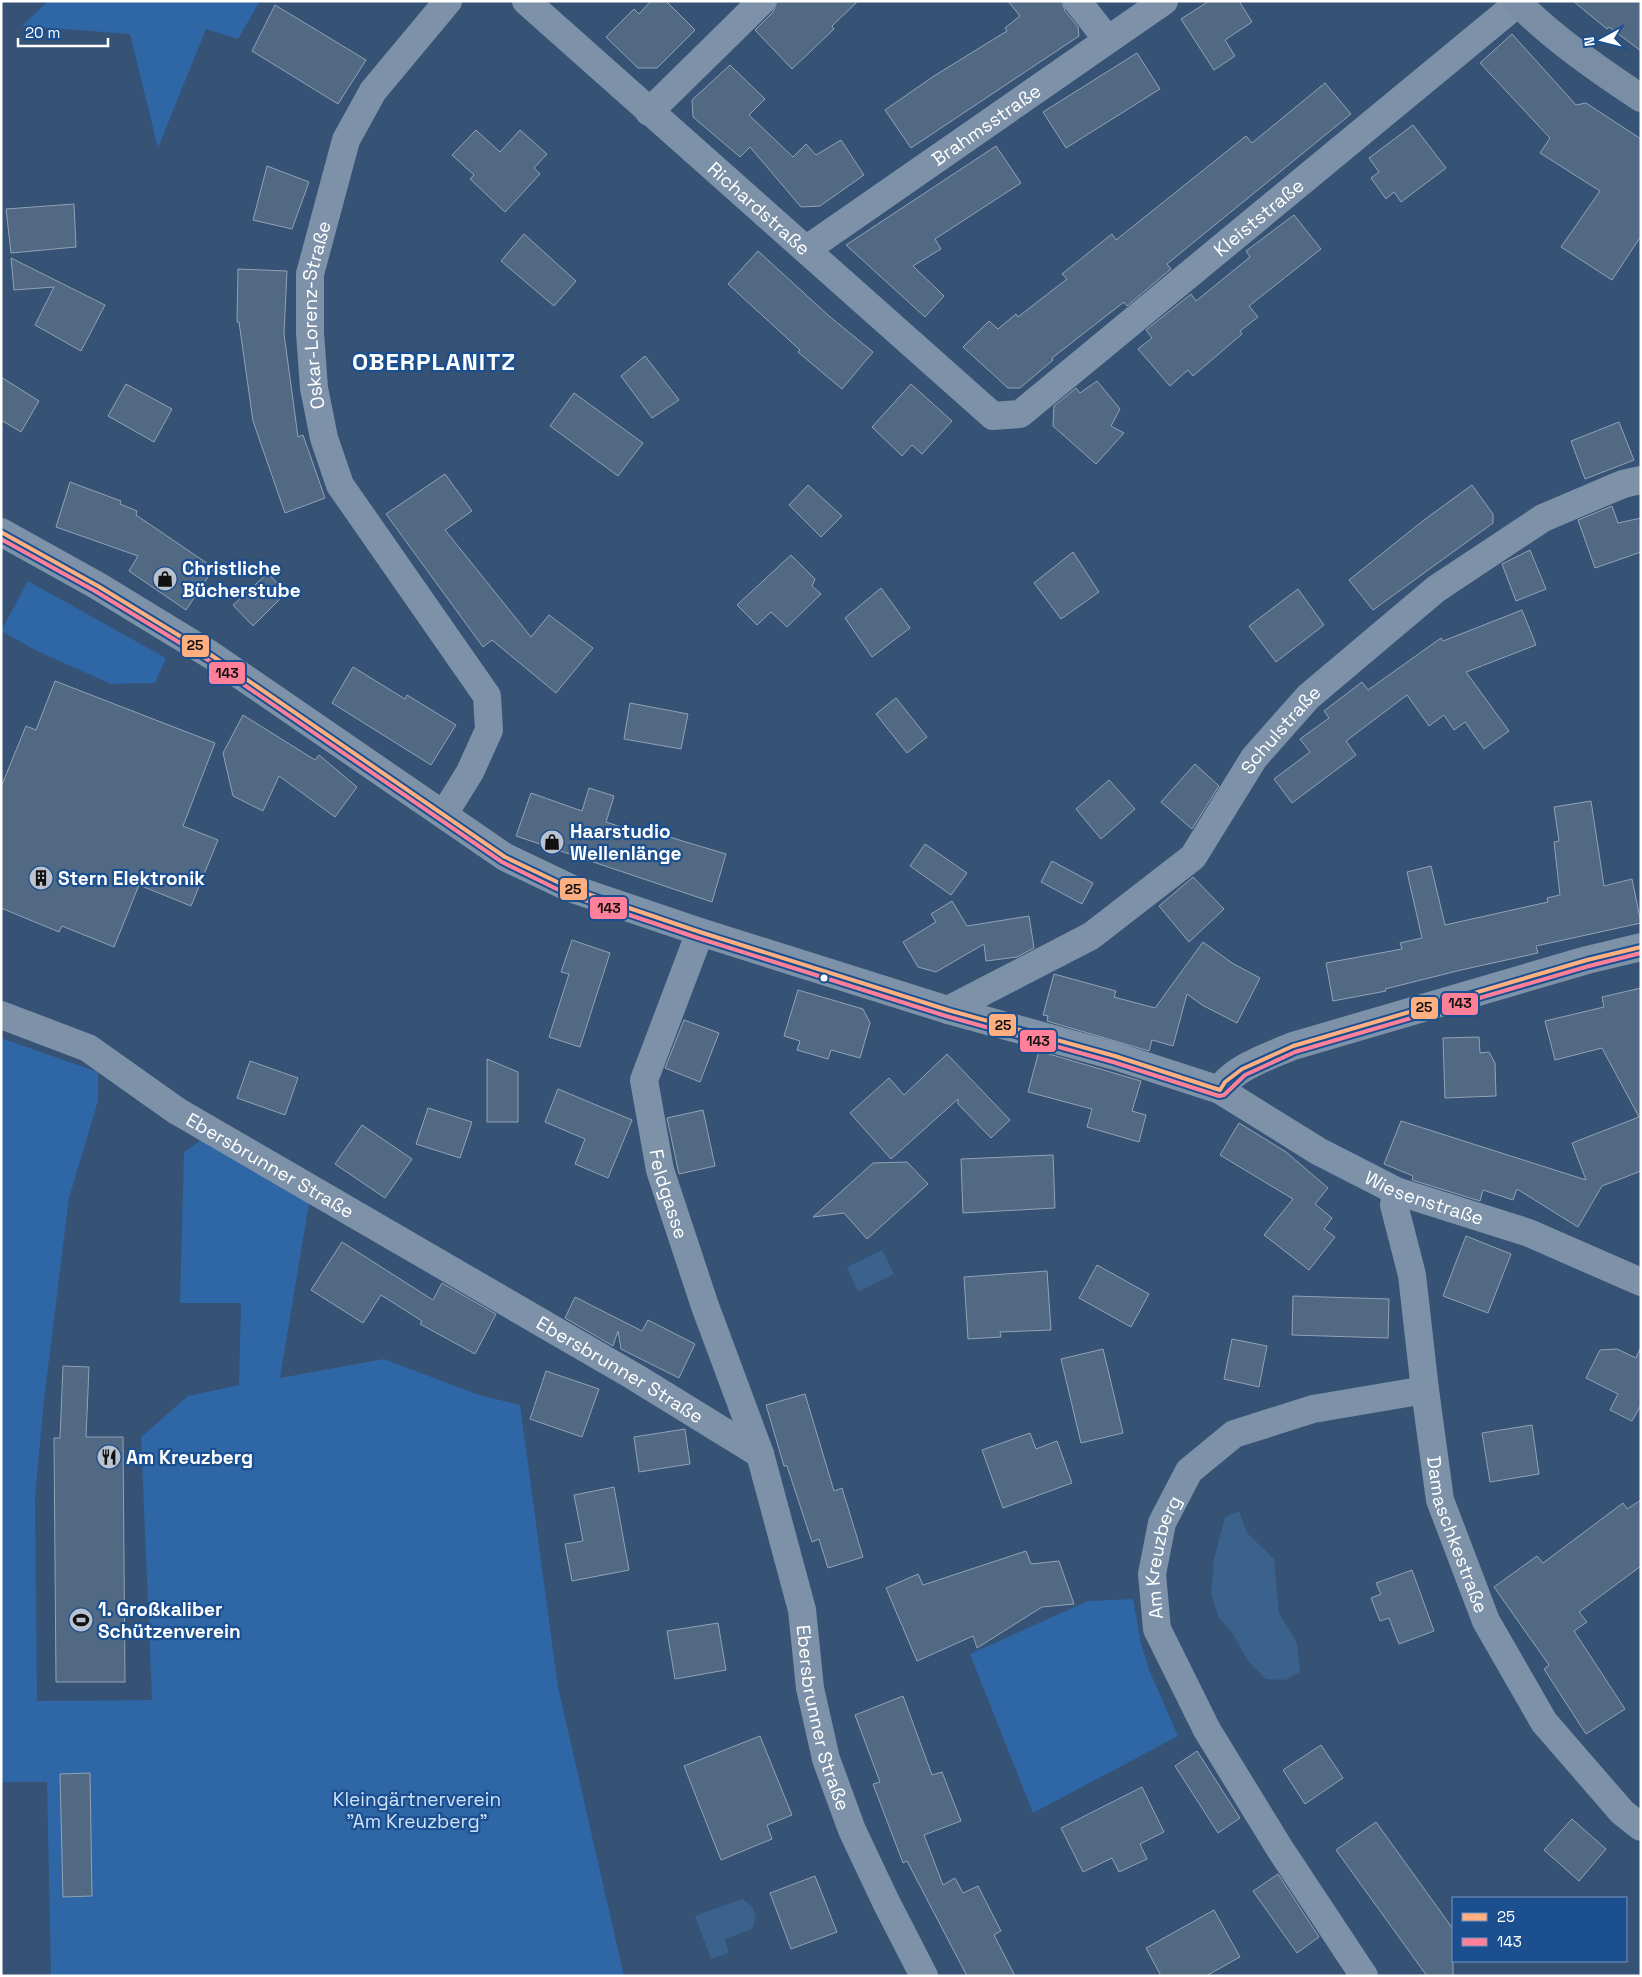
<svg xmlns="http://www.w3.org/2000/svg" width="1642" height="1977" font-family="'Space Grotesk',sans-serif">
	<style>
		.green { fill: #2f66a5 }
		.water { fill: #3b618d }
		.building { fill: #526984; stroke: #92a2b6 }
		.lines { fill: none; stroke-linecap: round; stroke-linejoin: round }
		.street { stroke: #7d92a8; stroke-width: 28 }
		.secondary { stroke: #798da4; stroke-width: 28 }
		.bus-1-casing { stroke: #1b4f8f; stroke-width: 8 }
		.bus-2-casing { stroke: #1b4f8f; stroke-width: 8 }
		.bus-1 { stroke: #ffaf80; stroke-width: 4 }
		.bus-2 { stroke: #ff8098; stroke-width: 4 }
		.bus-dot { fill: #fff; stroke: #1b4f8f; stroke-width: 2 }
		.labels { text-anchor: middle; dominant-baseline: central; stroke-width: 4.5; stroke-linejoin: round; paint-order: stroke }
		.street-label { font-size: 19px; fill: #fff; stroke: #1b4f8f }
		.poi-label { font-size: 19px; font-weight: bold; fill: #fff; stroke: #1b4f8f; text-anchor: start }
		.park-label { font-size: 19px; fill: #cfe3fa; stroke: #1b4f8f }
		.district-label { font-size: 24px; font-weight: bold; letter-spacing: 1px; fill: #fff; stroke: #1b4f8f }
		.line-badge { stroke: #1b4f8f; stroke-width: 2 }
		.pale-badge-label { font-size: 14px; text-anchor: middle; font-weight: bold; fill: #111 }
	</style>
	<rect width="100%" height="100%" fill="#365274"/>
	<path class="green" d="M48,1H260L238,39L206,29L158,148L130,34L22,26Z
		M28,581L166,658L155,683L111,684L39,652L1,631Z
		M1,1038L98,1072V1101L69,1198L44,1400L35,1497L37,1701L152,1700L141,1437L188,1396L239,1385L241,1303H180L184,1152L203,1139L309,1203L280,1378L384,1359L479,1395L520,1405L558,1687L624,1976H51L47,1782H1Z
		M1133,1599L1141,1644L1150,1672L1178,1736L1033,1813L970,1654L1088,1601Z"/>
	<path class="water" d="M882,1250L894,1274L858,1292L847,1267Z
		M1239,1511L1247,1533L1274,1559L1279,1613L1297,1643L1300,1672L1285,1680L1266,1679L1248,1661L1232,1633L1219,1618L1211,1594L1214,1559L1225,1517Z
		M742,1899L752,1906L756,1917L752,1929L725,1939L729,1953L711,1959L695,1916Z"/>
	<path class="building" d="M651,1H666L695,30L657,68H638L606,37L634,9L639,14Z
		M777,1H858L832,26L834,29L792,69L755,30L773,12Z
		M1008,1H1062L1065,11L1078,27L1079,36L911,148L885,110L934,76L1007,31L1005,28L1020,16Z
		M1209,1H1239L1252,22L1225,40L1235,56L1214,70L1181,19Z
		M1573,1H1641V51L1609,27L1607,29Z
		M275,5L366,60L338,104L252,51Z
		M1512,34L1576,105L1586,103L1641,139V236L1612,280L1561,247L1600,191L1540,153L1550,138L1480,63Z
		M1137,53L1160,89L1066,148L1043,112Z
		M730,65L765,99L749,115L793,157L806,144L816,155L841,140L864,175L820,206L801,207L750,147L740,157L693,117L692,100Z
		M1325,83L1351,114L1167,264L1171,269L1127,306L1124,302L1052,358L1053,360L1020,388H1008L963,347L989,321L998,329L1016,314L1018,317L1067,279L1062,274L1112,234L1116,240L1246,136L1252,143Z
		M1413,125L1446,168L1401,202L1394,192L1386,199L1371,178L1379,172L1369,158Z
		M476,130L500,152L520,130L547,154L534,168L540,174L505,212L470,179L474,175L452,155Z
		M996,146L1021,183L935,239L941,249L913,266L944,296L925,317L846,245Z
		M267,166L309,182L292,229L253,220Z
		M74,204L76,247L11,253L6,209Z
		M1294,215L1321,249L1249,306L1258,317L1240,331L1242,334L1193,376L1188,370L1170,386L1138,349L1152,338L1146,330L1191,294L1196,301L1250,257L1246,251Z
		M524,234L576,281L554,306L501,261Z
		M758,251L829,316L873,352L842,389L798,352L800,350L728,284Z
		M11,258L105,305L81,351L35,325L54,287L14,290Z
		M238,269L287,271L284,334L298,437L303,435L325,498L285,513L253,421L239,322H237Z
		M645,356L679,400L652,418L621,376Z
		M1,377L39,401L21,432L1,420Z
		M1097,381L1120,409L1111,426L1124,433L1096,464L1053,426L1054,406L1076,388L1080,393Z
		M126,384L172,409L154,442L108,416Z
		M911,384L952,421L922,454L912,445L902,456L872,427Z
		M574,393L643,443L618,476L550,426Z
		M1619,422L1634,460L1585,479L1571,441Z
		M445,474L472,511L445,530L531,637L549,615L593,648L556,693L492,640L483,647L386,514Z
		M70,482L121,501L120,504L137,511L136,515L214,568L186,610L129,571L138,556L56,527Z
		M808,485L842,516L821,537L789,505Z
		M1472,485L1493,514V523L1373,610L1349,580L1424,520Z
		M1612,506L1618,523L1641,518V552L1595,568L1578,520Z
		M1530,550L1546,589L1516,601L1502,564Z
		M1073,552L1099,592L1061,619L1034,583Z
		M791,555L815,579L812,586L821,594L787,627L771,612L757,625L737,605Z
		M268,573L286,593L253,626L233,605Z
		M881,588L910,628L872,657L845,618Z
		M1298,589L1324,625L1276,662L1249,626Z
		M1522,610L1536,645L1466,672L1509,731L1484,749L1465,722L1454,730L1444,715L1429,726L1407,695L1346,741L1356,755L1292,803L1274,779L1310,752L1300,739L1329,718L1324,711L1362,682L1368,690L1441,638L1443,641Z
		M353,667L405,699L407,695L456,725L431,765L332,703Z
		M55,681L215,743L183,826L218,840L191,906L139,885L114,947L62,926L59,932L1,908V787L26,726L36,730Z
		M896,698L927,737L907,753L876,714Z
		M630,703L688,714L681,749L624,739Z
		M243,715L315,760L319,755L357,787L335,817L279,776L263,811L233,796L223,753Z
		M1195,764L1219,786L1192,829L1161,802Z
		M1109,780L1135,809L1101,839L1076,809Z
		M589,788L614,796L606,822L655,838L656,833L726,854L712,902L516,836L531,793L582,811Z
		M1591,801L1604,886L1632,879L1641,923L1536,946L1538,953L1461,970L1385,989L1386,991L1333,1001L1326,963L1402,949L1400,943L1422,938L1407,872L1431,866L1445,925L1548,902L1547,898L1560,895L1554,842L1559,841L1554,807Z
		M925,844L967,873L951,895L910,866Z
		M1052,861L1093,883L1082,904L1041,882Z
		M1193,877L1224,909L1189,942L1159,906Z
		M952,901L967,926L1029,916L1034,948L1017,957L986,961L984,944L936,972L918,967L903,942L936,922L931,914Z
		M572,940L610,953L580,1047L549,1037L569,974L561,972Z
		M1203,942L1232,963L1260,978L1237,1023L1202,1005L1187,994L1173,1046L1152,1040L1149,1051L1047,1021L1048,1016L1043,1015L1054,974L1116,991L1114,997L1155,1008Z
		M1641,988V1171L1602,1186L1578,1227L1517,1189L1513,1200L1483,1190L1480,1201L1412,1180L1413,1176L1384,1164L1401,1121L1586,1180L1572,1143L1639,1117L1602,1048L1555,1060L1545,1021L1604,1007L1602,997Z
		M798,990L863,1009L870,1023L860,1058L831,1050L828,1059L797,1050L800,1041L784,1036Z
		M684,1020L719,1033L700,1082L665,1068Z
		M1479,1037L1480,1053L1489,1052L1495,1063L1496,1096L1445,1098L1443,1038Z
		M1039,1051L1141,1081L1132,1111L1146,1115L1139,1142L1087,1127L1092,1109L1028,1092Z
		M947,1054L1010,1120L991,1138L958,1104V1099L891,1159L850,1113L889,1078L904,1095Z
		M487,1059L518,1072V1122H487Z
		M250,1061L298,1078L285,1115L237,1098Z
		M558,1089L632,1120L608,1178L575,1164L585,1139L545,1122Z
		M428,1108L472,1122L460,1158L416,1144Z
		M703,1110L715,1166L679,1174L667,1118Z
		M1239,1123L1286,1152L1328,1188L1315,1204L1332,1218L1324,1229L1335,1237L1309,1270L1264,1235L1293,1199L1220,1155Z
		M362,1125L412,1159L385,1198L335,1164Z
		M1053,1155L1055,1208L963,1213L961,1159Z
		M907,1162L928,1184L867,1239L844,1213L813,1217L873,1163Z
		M1466,1236L1511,1254L1488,1313L1443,1296Z
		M342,1242L433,1300L442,1283L496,1314L475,1354L420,1324L422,1321L381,1295L363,1323L311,1290Z
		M1097,1265L1149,1294L1131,1327L1079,1298Z
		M1047,1271L1051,1330L1000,1332L1001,1337L968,1339L964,1277Z
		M1293,1296L1389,1299L1388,1338L1292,1335Z
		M575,1297L642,1331L648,1320L695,1344L679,1378L621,1349L618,1331L613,1346L565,1318Z
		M1232,1339L1267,1346L1259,1387L1224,1379Z
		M1641,1347V1405L1632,1421L1610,1410L1618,1394L1586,1378L1600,1350L1617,1349L1636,1358Z
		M1103,1349L1123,1433L1081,1443L1061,1359Z
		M63,1366L89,1367L86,1437H123L125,1682H56L54,1438H60Z
		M546,1371L599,1389L582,1437L530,1419Z
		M805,1394L834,1491L842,1488L863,1557L828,1568L819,1539L812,1542L787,1466H784L766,1405Z
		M1532,1425L1539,1474L1490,1482L1482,1433Z
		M685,1429L690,1464L639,1472L634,1437Z
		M1030,1433L1036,1449L1057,1441L1072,1483L1003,1508L982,1450Z
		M614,1487L629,1570L572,1581L565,1544L583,1541L574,1495Z
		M1641,1500V1566L1579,1612L1587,1622L1574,1631L1625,1709L1586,1734L1544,1669L1549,1665L1494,1587L1537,1556L1543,1563L1623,1503L1627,1509Z
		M1026,1551L1031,1564L1059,1561L1074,1604L1042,1607L977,1648L973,1636L917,1661L886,1588L918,1574L923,1585Z
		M1412,1570L1434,1631L1399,1644L1389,1618L1380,1621L1371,1598L1381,1594L1376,1583Z
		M718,1623L726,1670L675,1679L667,1631Z
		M903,1696L932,1775L942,1772L961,1821L924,1835L943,1885L955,1878L963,1893L978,1886L1001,1931L994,1935L1015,1976H967L907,1861L903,1863L873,1784L880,1782L855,1715Z
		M760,1736L792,1815L767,1825L772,1839L721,1860L684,1766Z
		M1321,1745L1343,1778L1305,1804L1283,1770Z
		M1197,1751L1240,1818L1218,1833L1175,1766Z
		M90,1773L92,1896L63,1897L60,1774Z
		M1142,1787L1164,1832L1140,1844L1147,1859L1119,1872L1112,1858L1083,1872L1061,1828Z
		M1572,1819L1606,1849L1579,1881L1544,1850Z
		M1376,1822L1453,1929V1976H1427L1336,1850Z
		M1278,1874L1319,1937L1297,1953L1253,1891Z
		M815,1876L837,1932L791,1949L770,1893Z
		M1214,1910L1240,1957L1206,1976H1161L1146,1948Z"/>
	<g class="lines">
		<g class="street">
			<path id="s1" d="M526,1L993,416L1020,414L1518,3"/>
			<path d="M1077,1L1107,39"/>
			<path d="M649,112L762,1"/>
			<path id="s2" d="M807,249L1164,1"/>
			<path d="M1,532L98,586L211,655L505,857L570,888L700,932L948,1010L1115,1056L1220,1090C1231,1069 1271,1055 1293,1046L1587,960L1641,947"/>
			<path id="s3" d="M444,814L470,772L489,730L487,696L340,485L324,438L314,388L310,333V274L346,140L373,91L448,1"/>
			<path id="s4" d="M700,932L644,1080L660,1170L705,1306L760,1454"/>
			<path id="s5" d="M948,1010L1091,936L1193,857L1254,758L1308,697L1436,589L1543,518L1623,484L1641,480"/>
			<path id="s6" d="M1,1015L88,1048L177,1111L635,1377L760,1454L802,1610L810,1688L826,1759L852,1830L886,1902L924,1976"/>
			<path id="s7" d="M1220,1090L1318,1151L1396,1191L1529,1233L1641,1282"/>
			<path id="s8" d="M1396,1191L1394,1205L1412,1275L1425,1390L1440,1500L1486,1621L1544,1722L1622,1812L1641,1827"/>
			<path id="s9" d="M1364,1976L1280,1849L1207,1730L1157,1629L1152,1574L1162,1523L1189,1471L1234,1434L1313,1409L1425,1390"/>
		</g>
		<path class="secondary" d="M1516,1C1553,38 1597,69 1641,98"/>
		<defs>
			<path id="bus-1" d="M1,532L98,586L211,655L505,857L570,888L700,932L948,1010L1115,1056L1220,1090L1225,1082L1242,1069L1293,1046L1587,960L1641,947"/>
			<path id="bus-2" d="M1,539L95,591L208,660L502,862L567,894L698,938L946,1016L1113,1062L1219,1096L1224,1095L1245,1075L1295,1052L1589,966L1641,953"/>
		</defs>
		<use href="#bus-1" class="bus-1-casing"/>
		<use href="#bus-2" class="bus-2-casing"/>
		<use href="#bus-1" class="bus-1"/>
		<use href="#bus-2" class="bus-2"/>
	</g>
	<defs>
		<symbol id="shop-disc" viewBox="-11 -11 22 22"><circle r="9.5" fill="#b9c2ce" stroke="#1b4f8f"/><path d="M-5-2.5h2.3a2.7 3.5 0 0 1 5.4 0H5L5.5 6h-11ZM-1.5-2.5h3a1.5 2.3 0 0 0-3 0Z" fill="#111"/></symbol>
		<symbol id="building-disc" viewBox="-11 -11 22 22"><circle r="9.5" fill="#b9c2ce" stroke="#1b4f8f"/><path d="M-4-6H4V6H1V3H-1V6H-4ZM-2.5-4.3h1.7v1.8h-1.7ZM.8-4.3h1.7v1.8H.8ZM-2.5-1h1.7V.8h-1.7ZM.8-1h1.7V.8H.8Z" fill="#111"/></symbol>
		<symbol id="restaurant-disc" viewBox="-11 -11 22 22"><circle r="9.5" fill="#b9c2ce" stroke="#1b4f8f"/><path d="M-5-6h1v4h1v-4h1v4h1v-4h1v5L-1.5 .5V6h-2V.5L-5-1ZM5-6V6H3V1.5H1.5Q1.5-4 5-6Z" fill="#111"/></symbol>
		<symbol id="stadium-disc" viewBox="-11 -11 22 22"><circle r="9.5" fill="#b9c2ce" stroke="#1b4f8f"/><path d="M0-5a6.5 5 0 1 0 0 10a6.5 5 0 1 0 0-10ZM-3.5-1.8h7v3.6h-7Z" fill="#111"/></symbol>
	</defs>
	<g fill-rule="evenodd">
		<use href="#shop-disc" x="151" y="565" width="28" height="28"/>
		<use href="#shop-disc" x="538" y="828" width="28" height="28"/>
		<use href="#building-disc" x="27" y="864" width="28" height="28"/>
		<use href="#restaurant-disc" x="95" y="1443" width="28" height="28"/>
		<use href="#stadium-disc" x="67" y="1606" width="28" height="28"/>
	</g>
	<circle class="bus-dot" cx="824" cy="978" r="4.5"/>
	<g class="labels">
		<g class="street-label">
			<text stroke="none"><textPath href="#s2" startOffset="218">Brahmsstraße</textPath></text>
			<text stroke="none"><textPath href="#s1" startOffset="312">Richardstraße</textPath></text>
			<text stroke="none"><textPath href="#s1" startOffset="961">Kleiststraße</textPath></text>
			<text stroke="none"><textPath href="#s3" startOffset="561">Oskar-Lorenz-Straße</textPath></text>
			<text stroke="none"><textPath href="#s5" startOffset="445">Schulstraße</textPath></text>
			<text stroke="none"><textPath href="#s6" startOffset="310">Ebersbrunner Straße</textPath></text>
			<text stroke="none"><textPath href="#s4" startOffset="275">Feldgasse</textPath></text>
			<text stroke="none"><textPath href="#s7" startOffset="232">Wiesenstraße</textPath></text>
			<text stroke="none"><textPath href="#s6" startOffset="715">Ebersbrunner Straße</textPath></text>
			<text stroke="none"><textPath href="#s8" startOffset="351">Damaschkestraße</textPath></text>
			<text stroke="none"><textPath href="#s9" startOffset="478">Am Kreuzberg</textPath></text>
			<text stroke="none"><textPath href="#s6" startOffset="1150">Ebersbrunner Straße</textPath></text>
		</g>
		<g class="poi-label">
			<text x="182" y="568">Christliche<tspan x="182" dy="22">Bücherstube</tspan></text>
			<text x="570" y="831">Haarstudio<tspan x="570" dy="22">Wellenlänge</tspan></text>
			<text x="58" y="878">Stern Elektronik</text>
			<text x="126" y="1457">Am Kreuzberg</text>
			<text x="98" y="1609">1. Großkaliber<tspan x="98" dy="22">Schützenverein</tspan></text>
		</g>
		<g class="park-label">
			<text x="417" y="1799">Kleingärtnerverein<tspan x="417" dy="22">"Am Kreuzberg"</tspan></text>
		</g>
		<g class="district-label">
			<text x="434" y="361">OBERPLANITZ</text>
		</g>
	</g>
	<g class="line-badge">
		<rect x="181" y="634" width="29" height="24" rx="5" fill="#ffaf80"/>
		<rect x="208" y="661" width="38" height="24" rx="5" fill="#ff8098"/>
		<rect x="559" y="877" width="29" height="24" rx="5" fill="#ffaf80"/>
		<rect x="589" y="896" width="39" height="24" rx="5" fill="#ff8098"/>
		<rect x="1441" y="992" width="38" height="24" rx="5" fill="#ff8098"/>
		<rect x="1410" y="996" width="29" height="24" rx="5" fill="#ffaf80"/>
		<rect x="988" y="1013" width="29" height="24" rx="5" fill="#ffaf80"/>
		<rect x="1019" y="1029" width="38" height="24" rx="5" fill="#ff8098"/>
	</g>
	<g class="pale-badge-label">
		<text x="195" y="650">25</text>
		<text x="227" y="678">143</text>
		<text x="573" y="894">25</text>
		<text x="609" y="913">143</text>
		<text x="1460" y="1008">143</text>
		<text x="1424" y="1012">25</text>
		<text x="1003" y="1030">25</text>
		<text x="1038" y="1046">143</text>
	</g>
	<rect width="1642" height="1977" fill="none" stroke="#ffffff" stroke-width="5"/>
	<rect x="1452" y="1897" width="175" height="65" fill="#1b4f8f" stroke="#7695bc"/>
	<rect x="1462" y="1913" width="25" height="8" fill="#ffaf80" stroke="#7695bc"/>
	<text x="1497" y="1922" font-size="15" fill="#ffffff">25</text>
	<rect x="1462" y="1938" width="25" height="8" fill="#ff8098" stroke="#7695bc"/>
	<text x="1497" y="1947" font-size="15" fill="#ffffff">143</text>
	<g transform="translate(1602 40) rotate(263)" stroke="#1b4f8f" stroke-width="4" paint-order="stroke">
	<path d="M0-4L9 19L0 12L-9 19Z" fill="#ffffff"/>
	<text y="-8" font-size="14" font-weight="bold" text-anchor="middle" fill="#ffffff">N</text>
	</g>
	<path d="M18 38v8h90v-8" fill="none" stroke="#ffffff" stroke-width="2.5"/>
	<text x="25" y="38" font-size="15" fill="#ffffff" stroke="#1b4f8f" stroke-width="4" paint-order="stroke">20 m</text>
</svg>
